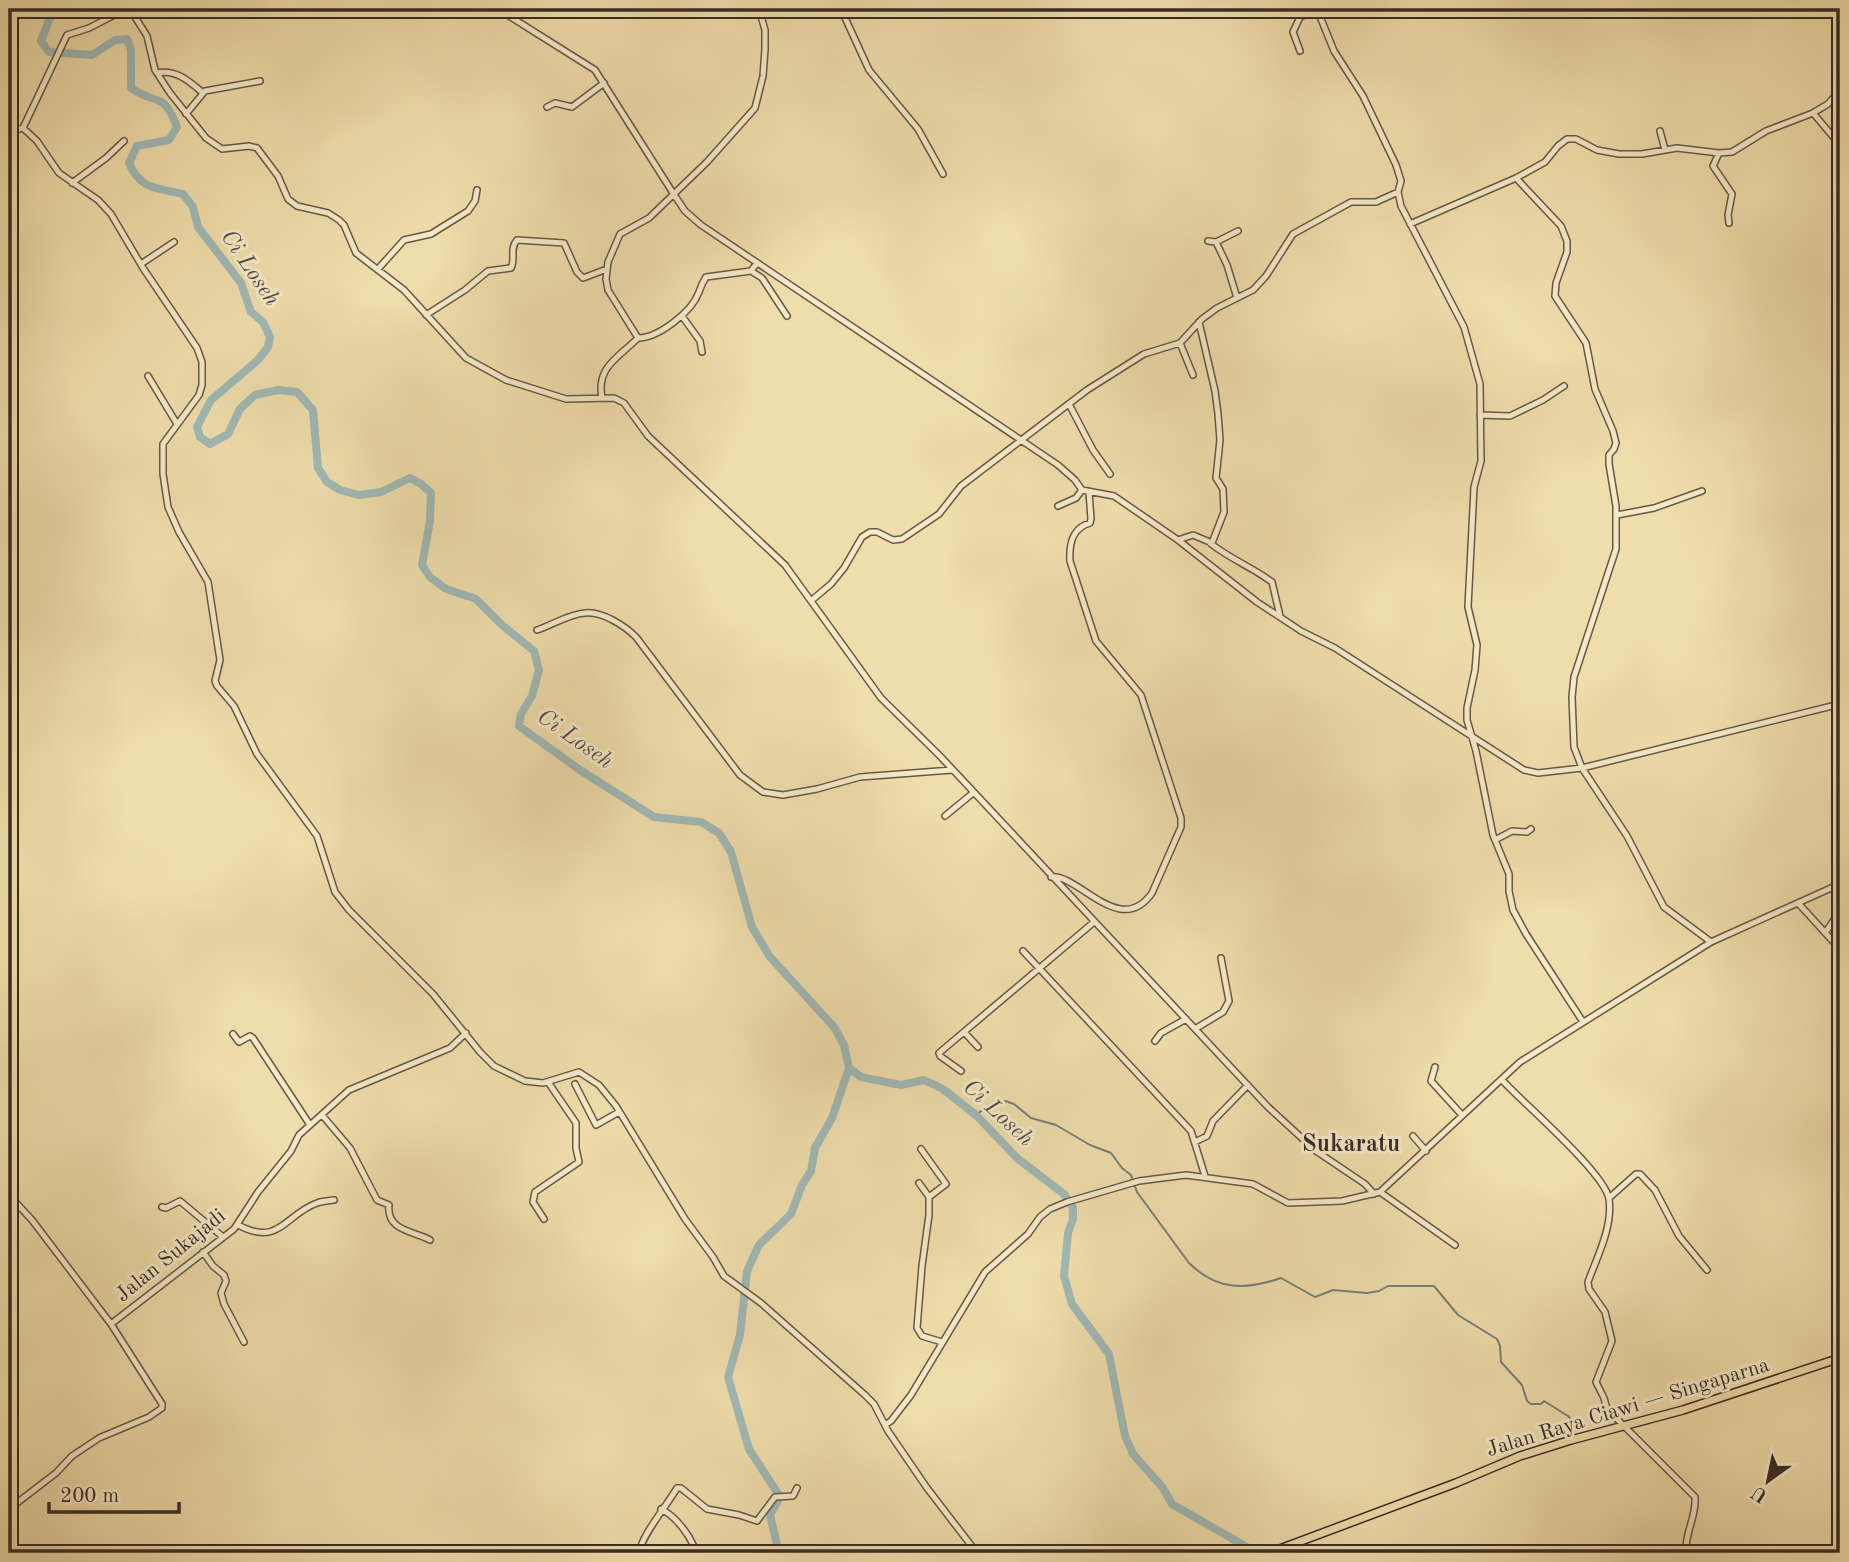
<svg xmlns="http://www.w3.org/2000/svg" width="1849" height="1562" font-family="'Old Standard TT',serif">
	<style>
		.lines { fill: none; stroke-linecap: round; stroke-linejoin: round }
		.stream { stroke: #76807c; stroke-width: 2 }
		.river { stroke: #9fb9b5; stroke-width: 8 }
		.minor-casing { stroke: #665847; stroke-width: 8 }
		.major-casing { stroke: #382b26; stroke-width: 10 }
		.minor { stroke: #f5e9c8; stroke-width: 5 }
		.major { stroke: #efddab; stroke-width: 7 }
		.labels { text-anchor: middle; dominant-baseline: central; stroke-width: 6; stroke-linejoin: round; paint-order: stroke }
		.street-label { font-size: 21px; fill: #382b26; stroke: #f5e9c8 }
		.water-label { font-size: 23px; font-style: italic; fill: #524e4a; stroke: #f5e9c8 }
		.quarter-label { font-size: 24px; font-weight: bold; fill: #382b26; stroke: #f5e9c8 }
	</style>
	<rect width="100%" height="100%" fill="#efddab"/>
	<filter id="stains"><feTurbulence type="fractalNoise" baseFrequency=".00286" numOctaves="4"/><feColorMatrix values="0 0 0 0 .2 0 0 0 0 .09 0 0 0 0 .02 0 0 0 .5 -.17"/></filter>
	<radialGradient id="worn" r=".72"><stop offset=".6" stop-color="#630" stop-opacity="0"/><stop offset="1" stop-color="#630" stop-opacity=".3"/></radialGradient>
	<g class="lines">
		<path class="stream" d="M976,1115L993,1102L1005,1101L1014,1104L1031,1118L1056,1125L1090,1145L1111,1153L1122,1168L1131,1175L1137,1192L1189,1263C1217,1291 1246,1290 1281,1278L1315,1297L1333,1290L1367,1293L1379,1291L1388,1286H1434L1458,1315L1497,1339L1500,1346L1501,1362L1522,1385L1527,1401L1531,1404H1541L1544,1401L1568,1416L1574,1423L1567,1431"/>
		<path class="river" d="M56,9L49,20L41,41L49,52L92,55L115,40L127,39L131,50V88C157,106 163,90 177,127L169,140L137,146L129,163C140,190 158,188 183,194L193,207L198,227L241,283L251,312L263,322L270,337L268,347L258,360L211,400L197,427L200,437L210,444L228,434L240,409L255,395L278,390L297,392L313,410L318,468L327,482L340,490L359,495L381,492L410,478L421,484L431,493L430,521L422,565L430,577L446,589L476,599L502,625L534,651L539,670L532,696L521,714L519,726L580,770L654,817L701,822L719,833L731,852L752,927L770,957L834,1027L844,1045L849,1068L861,1077L901,1085L924,1080L943,1089L976,1115L1018,1159L1064,1194L1073,1208V1219L1068,1233L1064,1276L1072,1304L1109,1354L1125,1436L1133,1454L1163,1488L1172,1504L1257,1553
			M779,1553L770,1515L780,1497L749,1449L728,1377L740,1335L747,1271L759,1245L791,1214L802,1185L811,1171L815,1148L832,1118L849,1068"/>
		<defs>
			<path id="minor" d="M130,9L147,36L155,70L170,93L206,138L222,149L249,146L257,148L278,176L288,199L297,206L328,213L339,220L344,225L356,253L404,290L466,358L506,380L566,399L614,398L624,403L648,436L785,565L881,698L940,756L1268,1107L1316,1151L1365,1184L1374,1194
				M498,9L595,70L673,193L685,211L701,225L1058,465L1075,480L1082,490L1114,496L1178,540L1257,602L1301,631L1335,648L1524,770L1538,773L1582,768L1840,704
				M841,9L869,70L918,129L943,174
				M1317,9L1334,51L1363,96L1396,165L1401,181L1398,192L1401,206L1464,327L1480,384L1481,461L1474,487L1468,607L1477,645L1475,670L1467,708V720L1476,751L1493,835L1509,874V891L1513,910L1526,934L1583,1022
				M1300,51L1293,32L1300,17L1317,10
				M157,73C176,69 189,81 203,93
				M547,107L555,103L572,107L604,83
				M1813,113L1840,145
				M186,114L205,91L260,81
				M23,128L37,141L59,173L98,200L111,214L143,268L197,348L202,362V385L199,395L163,444V474L168,507L179,532L208,582L220,660L215,681L217,686L234,706L257,754L317,836L335,892L349,910L433,994L480,1052L494,1066L525,1081L543,1083L579,1072L599,1085L616,1106L685,1219L713,1257L724,1276L761,1303L865,1395L874,1404L888,1431L927,1488L977,1553
				M1660,131L1665,150
				M9,132L23,128L67,35L89,28L126,9
				M1719,153L1713,166L1732,194L1728,215L1729,223
				M1516,178L1561,226L1567,241V252L1556,283L1555,296L1586,343L1595,389L1613,431L1616,443L1614,449L1609,455V464L1616,506V549L1574,677L1572,697L1574,747L1582,768L1627,836L1664,907L1711,942
				M72,183L106,158L124,141
				M1410,224L1516,178L1545,162L1558,146L1567,139H1576L1597,150L1619,154H1642L1677,148L1719,153L1732,152L1766,131L1813,113L1828,104L1840,90
				M1208,241L1216,242L1238,231
				M1216,242L1227,265L1237,298
				M141,264L174,242
				M378,269L404,240L431,234L468,211L475,201L477,190
				M751,271L762,278L787,316
				M426,315L465,290L488,271L511,268C516,259 509,249 517,240L564,243L577,272L583,278L607,269
				M682,316L700,341L702,352
				M638,338C658,338 692,312 699,292C701,286 702,283 706,277L751,271L757,263
				M1180,343L1193,375
				M148,376L177,424
				M602,398C596,367 618,358 638,338L608,290L606,279L608,262L620,234L649,218L707,162L755,108L763,76L765,49V30L759,9
				M1069,404L1093,450L1110,474
				M1480,415L1510,416L1543,400L1564,386
				M1058,506L1076,498L1082,490
				M1617,515L1654,508L1702,491
				M1178,540L1193,535L1212,543L1224,512L1223,489L1216,478L1220,440L1218,414L1215,391L1199,322
				M1210,543C1230,559 1252,567 1272,582L1280,616
				M812,600L831,584L844,568L862,537L870,532H877L893,540L902,539L939,514L961,486L1087,390L1144,354L1180,343L1202,319L1217,308L1253,290L1266,276L1293,234L1351,202H1376L1398,192
				M537,630C552,625 569,614 585,613C602,611 625,626 636,637L740,775L763,792L783,795L817,789L860,777L952,770
				M945,816L973,793
				M1495,840L1512,831L1527,832L1531,829
				M1051,877C1078,873 1120,939 1152,893L1181,827V818L1141,695L1096,641L1070,561C1069,544 1072,528 1090,523L1091,519L1089,492
				M1798,903L1840,949
				M1825,933L1840,911
				M1023,951L1191,1131L1205,1176
				M1195,1029L1223,1012L1229,1001L1221,958
				M964,1032L978,1047
				M233,1034L239,1042L250,1036L253,1038L310,1125
				M1155,1041L1161,1033L1186,1019
				M1435,1067L1431,1081L1462,1115
				M961,1071L940,1056L939,1053L1094,922
				M1502,1080C1523,1103 1605,1173 1609,1199C1613,1227 1597,1257 1588,1282L1589,1289L1605,1312L1612,1341L1596,1382L1604,1398L1607,1409L1695,1497C1697,1516 1684,1534 1686,1553
				M575,1084L596,1125L619,1112
				M322,1115L350,1148L377,1200L389,1205C386,1231 414,1231 430,1240
				M1413,1136L1426,1151
				M1195,1142L1207,1136L1213,1121L1248,1085
				M921,1149L946,1184L929,1197
				M919,1183L929,1197V1215L922,1266L917,1328L922,1336L942,1342
				M1380,1192L1455,1245
				M9,1195L32,1220L111,1324L234,1229L258,1192L291,1151L299,1135L349,1090L450,1048L466,1033
				M1609,1198L1636,1174H1640L1655,1190L1679,1236L1707,1270
				M162,1207L166,1208L180,1201L223,1237
				M544,1219L533,1202L535,1192L579,1162L576,1148V1123L548,1082
				M238,1225C280,1247 284,1215 317,1203C322,1201 328,1201 334,1200
				M203,1252L213,1266L224,1275L226,1281L221,1293L224,1304L244,1342
				M885,1425L891,1421L911,1395L985,1272L1028,1234L1040,1217L1050,1209L1067,1202L1139,1181L1186,1175L1253,1184L1288,1203L1342,1201L1380,1192L1520,1062L1711,942L1840,884
				M9,1490L16,1503
				M9,1509L56,1473L72,1456L99,1438L149,1417L162,1408V1404L111,1324
				M661,1509C671,1514 681,1525 687,1534C693,1542 692,1548 701,1553
				M640,1553C638,1540 670,1501 677,1488H681L707,1509L739,1515L757,1521L775,1497L793,1496L797,1488"/>
			<path id="major" d="M1269,1553L1456,1483L1520,1456L1571,1440L1683,1410L1840,1358"/>
		</defs>
		<use href="#minor" class="minor-casing"/>
		<use href="#major" class="major-casing"/>
		<use href="#minor" class="minor"/>
		<use href="#major" class="major"/>
	</g>
	<g class="labels">
		<g class="street-label">
			<text transform="translate(171 1256) rotate(-39)">Jalan Sukajadi</text>
			<text transform="translate(1628 1408) rotate(-17)">Jalan Raya Ciawi — Singaparna</text>
		</g>
		<g class="water-label">
			<text transform="translate(250 268) rotate(56)">Ci Loseh</text>
			<text transform="translate(575 739) rotate(35)">Ci Loseh</text>
			<text transform="translate(998 1113) rotate(43)">Ci Loseh</text>
		</g>
		<g class="quarter-label">
			<text x="1351" y="1145">Sukaratu</text>
		</g>
	</g>
	<rect width="1849" height="1562" fill="none" stroke="#efddab" stroke-width="35"/>
	<rect x="10" y="10" width="1828" height="1541" fill="none" stroke="#382b26" stroke-width="3.5"/>
	<rect x="18" y="18" width="1814" height="1527" fill="none" stroke="#382b26" stroke-width="2"/>
	<g transform="translate(1768 1481) rotate(213)" stroke="#f5e9c8" stroke-width="5" paint-order="stroke">
	<path d="M0-5L12 26L0 18L-12 26Z" fill="#382b26"/>
	<text y="-10" font-size="19" font-weight="bold" text-anchor="middle" fill="#382b26">U</text>
	</g>
	<path d="M49 1502v10h130v-10" fill="none" stroke="#382b26" stroke-width="3.5"/>
	<text x="60" y="1502" font-size="21" fill="#382b26" stroke="#f5e9c8" stroke-width="5" paint-order="stroke">200 m</text>
	<rect width="100%" height="100%" filter="url(#stains)"/>
	<rect width="100%" height="100%" fill="url(#worn)"/>
</svg>
